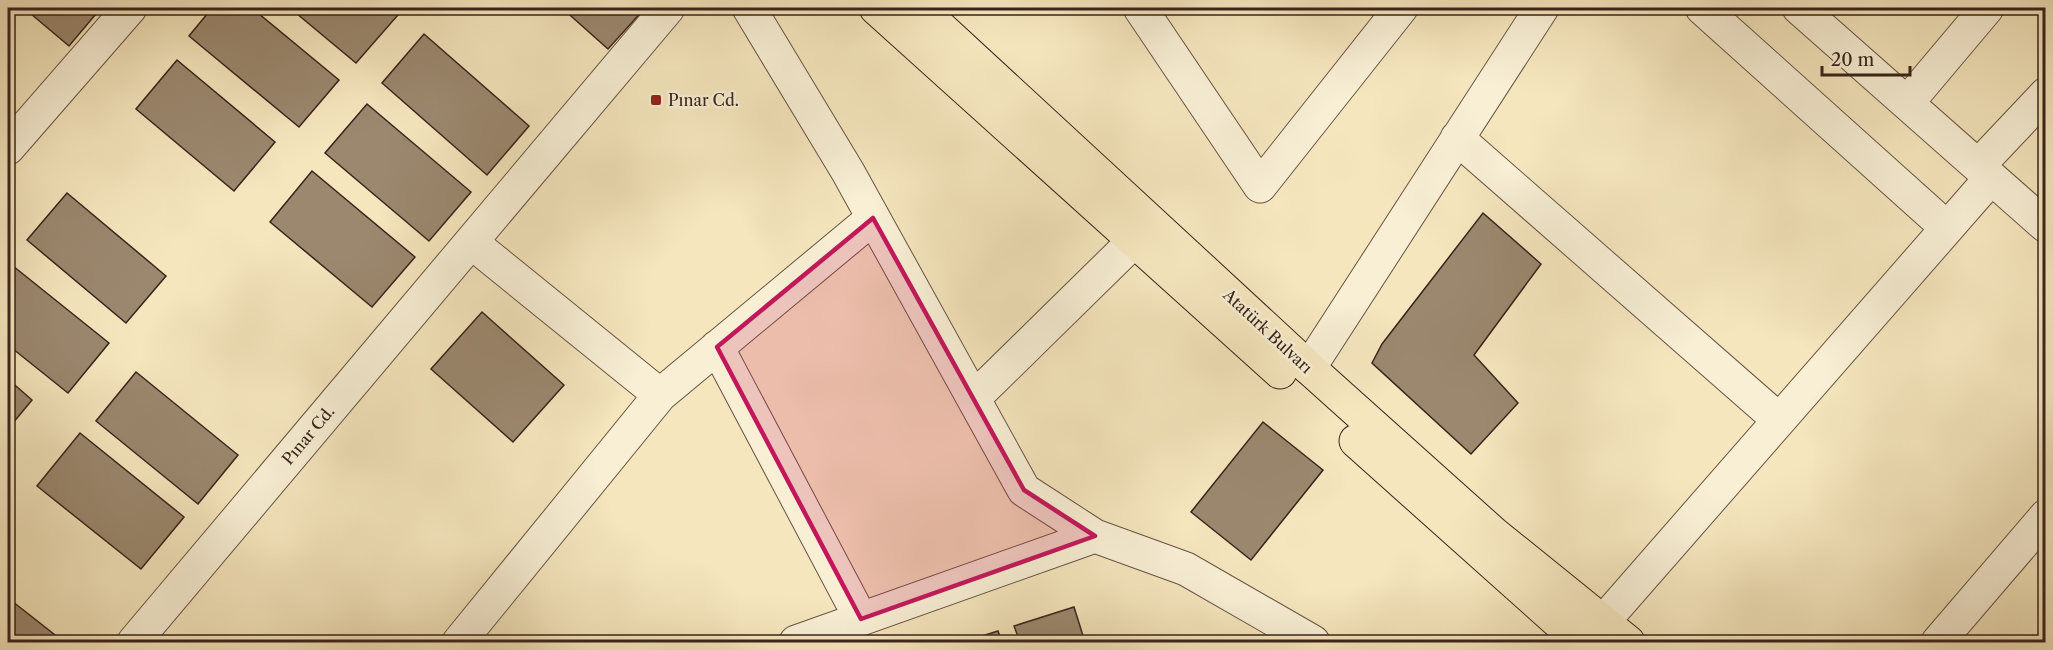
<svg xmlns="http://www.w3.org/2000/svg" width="2053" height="650" font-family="'Libre Caslon Text',serif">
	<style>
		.building { fill: #9b886f; stroke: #39231a; stroke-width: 1.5 }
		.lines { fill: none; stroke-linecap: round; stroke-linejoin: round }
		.minor-casing { stroke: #685443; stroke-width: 35 }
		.major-casing { stroke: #39231a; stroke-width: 35 }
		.minor { stroke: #f8efd5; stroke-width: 33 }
		.major { stroke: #f5e6be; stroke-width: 33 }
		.marked { fill: #c2185b; fill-opacity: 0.2; stroke: #c2185b; stroke-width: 4.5; stroke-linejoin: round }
		.poi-dot { fill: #8f2418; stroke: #f8efd5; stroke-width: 2 }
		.labels { text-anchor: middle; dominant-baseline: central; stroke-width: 5; stroke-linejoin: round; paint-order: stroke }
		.poi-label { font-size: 16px; fill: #39231a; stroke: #f8efd5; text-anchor: start }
		.street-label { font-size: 16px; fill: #39231a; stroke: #f8efd5 }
	</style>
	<rect width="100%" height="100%" fill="#f5e6be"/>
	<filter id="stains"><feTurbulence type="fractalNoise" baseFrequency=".00333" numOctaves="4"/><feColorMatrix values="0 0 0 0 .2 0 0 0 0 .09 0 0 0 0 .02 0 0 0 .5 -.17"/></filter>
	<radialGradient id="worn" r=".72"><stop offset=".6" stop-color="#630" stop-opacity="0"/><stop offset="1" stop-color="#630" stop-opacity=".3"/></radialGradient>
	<path class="building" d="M24,8H101L69,46Z
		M212,8H252L339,80L299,127L189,36Z
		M290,8H388L398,15L356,63Z
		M562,8H645L608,49Z
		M424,34L529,126L487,175L382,83Z
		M177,60L275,142L234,191L136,109Z
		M367,104L471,192L429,241L325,153Z
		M312,171L415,257L372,307L270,222Z
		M67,193L166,276L126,323L27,240Z
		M1483,213L1541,264L1474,355L1518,403L1471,454L1372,363L1382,344Z
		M8,262L109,343L68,393L8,345Z
		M482,312L564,385L513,442L431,369Z
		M136,372L238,455L198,504L96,421Z
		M8,379L32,400L8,429Z
		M1263,422L1323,470L1251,560L1191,512Z
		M80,433L184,517L141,569L37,486Z
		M8,598L64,642H8Z
		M1074,607L1085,642H1020L1014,626Z
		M998,631L1002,642H963Z"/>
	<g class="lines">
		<defs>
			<path id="minor" d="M749,8L848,172L1024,490L1095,536L1186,569L1313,642
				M1140,8L1260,186L1401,8
				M1702,8L1947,228
				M1799,8L2046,226
				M1907,103L1987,8
				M1457,138L1779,420
				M8,148L130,8
				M1978,166L2046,94
				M471,242L660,395
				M717,347L861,619
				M1309,368L1542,8
				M974,398L1134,241
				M1602,623L1991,178
				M134,642L668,8
				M459,642L660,395L873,218
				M796,642L1095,536
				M1938,642L2046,516"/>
			<path id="major" d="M876,8L1280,372
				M919,8L1309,368L1493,533L1628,642
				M1356,441L1581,642"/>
		</defs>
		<use href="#minor" class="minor-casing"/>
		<use href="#major" class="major-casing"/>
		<use href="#minor" class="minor"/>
		<use href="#major" class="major"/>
	</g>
	<path class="marked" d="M873,218L1024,490L1095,536L861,619L717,347Z"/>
	<rect class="poi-dot" x="650" y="94" width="12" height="12" rx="3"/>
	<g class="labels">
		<g class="poi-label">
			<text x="668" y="100">Pınar Cd.</text>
		</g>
		<g class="street-label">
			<text transform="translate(1268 331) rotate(43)">Atatürk Bulvarı</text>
			<text transform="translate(308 435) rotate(-50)">Pınar Cd.</text>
		</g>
	</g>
	<rect width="2053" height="650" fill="none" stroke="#f5e6be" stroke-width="30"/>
	<rect x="9" y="9" width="2035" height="632" fill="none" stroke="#39231a" stroke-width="3"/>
	<rect x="15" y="15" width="2023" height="620" fill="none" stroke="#39231a" stroke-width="1.5"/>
	<path d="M1822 66v9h88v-9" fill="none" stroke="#39231a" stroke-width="3"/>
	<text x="1831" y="66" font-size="18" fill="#39231a" stroke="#f8efd5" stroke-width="4.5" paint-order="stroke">20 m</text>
	<rect width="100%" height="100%" filter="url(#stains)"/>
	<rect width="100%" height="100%" fill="url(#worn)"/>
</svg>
